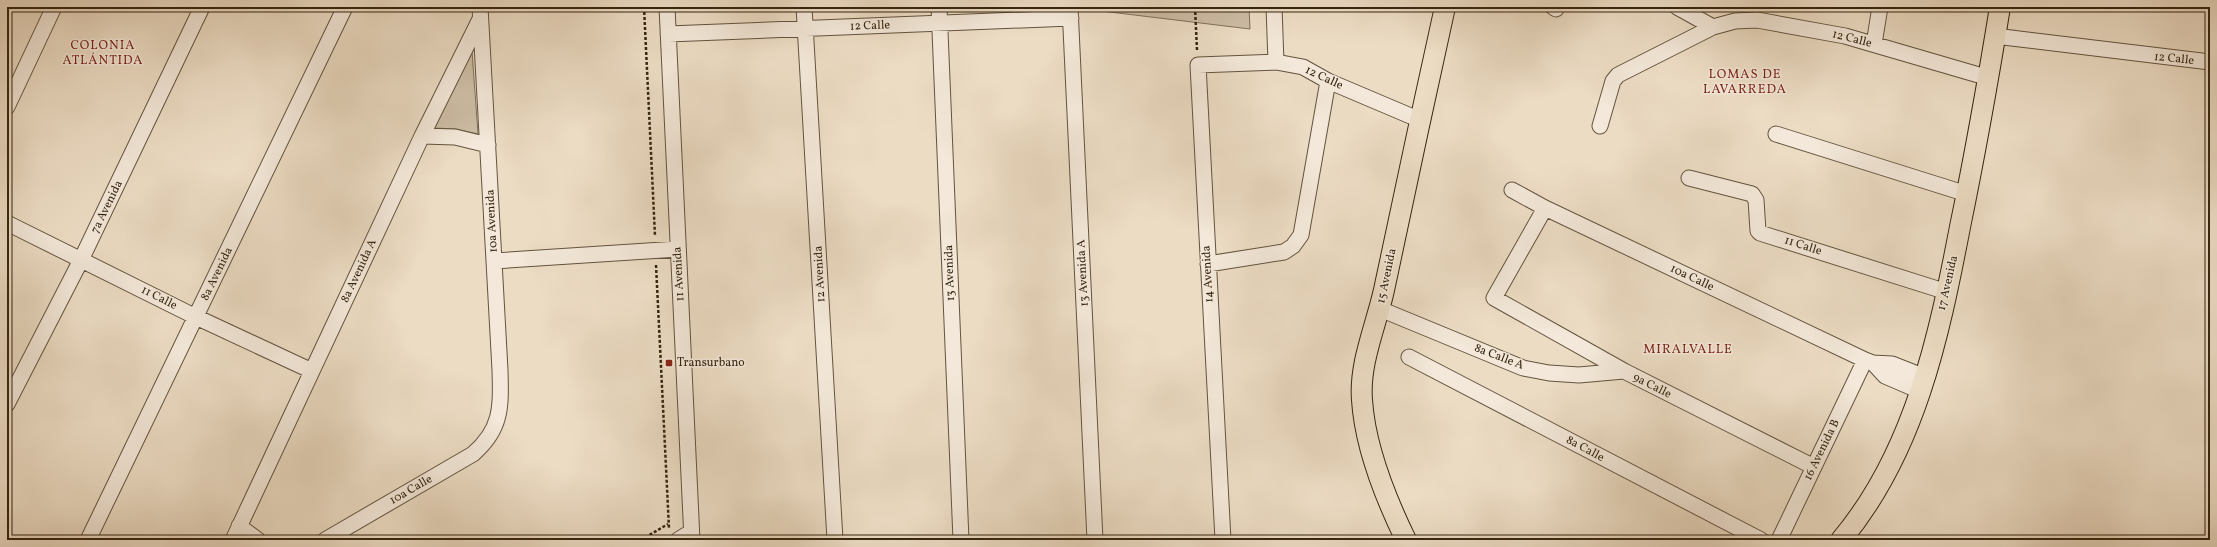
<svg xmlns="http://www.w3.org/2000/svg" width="2217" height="547" font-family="Vollkorn,serif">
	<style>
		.green { fill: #cdbda6; stroke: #81715c }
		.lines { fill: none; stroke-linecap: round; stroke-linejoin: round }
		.minor-casing { stroke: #63533e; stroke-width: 17 }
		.major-casing { stroke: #352511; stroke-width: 22 }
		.path { stroke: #352511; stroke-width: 2.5; stroke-dasharray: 3 2; stroke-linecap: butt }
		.minor { stroke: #f3e8d9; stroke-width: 15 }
		.major { stroke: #ecdcc4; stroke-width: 20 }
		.poi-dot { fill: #8f2418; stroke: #f3e8d9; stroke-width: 1.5 }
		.labels { text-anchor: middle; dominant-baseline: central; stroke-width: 3; stroke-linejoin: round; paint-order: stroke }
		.street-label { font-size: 12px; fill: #352511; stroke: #f3e8d9 }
		.poi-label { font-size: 12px; fill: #352511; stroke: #f3e8d9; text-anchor: start }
		.neighbourhood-label { font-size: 13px; letter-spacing: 1px; fill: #7a1f14; stroke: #f3e8d9 }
	</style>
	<rect width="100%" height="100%" fill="#ecdcc4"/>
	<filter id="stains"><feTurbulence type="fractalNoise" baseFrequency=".005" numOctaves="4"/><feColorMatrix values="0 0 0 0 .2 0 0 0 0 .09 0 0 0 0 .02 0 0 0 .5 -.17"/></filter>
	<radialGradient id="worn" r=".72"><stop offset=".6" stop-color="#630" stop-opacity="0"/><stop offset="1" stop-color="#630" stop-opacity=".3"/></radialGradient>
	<path class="green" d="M1093,7H1249L1250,29L1093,10Z
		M472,51L478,134L456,129L434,128Z"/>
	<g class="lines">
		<defs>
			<path id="minor" d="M667,7L692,540
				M804,7L835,540
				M939,7L961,540
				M1070,7L1095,540
				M1274,7L1276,62
				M1553,7L1556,9
				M1677,7L1713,27
				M668,34L1071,18
				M1995,36L2210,62
				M1874,44L1880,7
				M7,107L54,7
				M1600,126L1613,81L1618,75L1713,27L1735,21L1757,20L1845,36L1989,78
				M1776,134L1967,194
				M422,136L455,137L488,145
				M1689,178L1752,194L1756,200L1758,231L1760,233L1947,292
				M1512,190L1545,208L1865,360L1873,363L1892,364L1925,377
				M1545,208L1494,298L1624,371L1814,467
				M7,223L196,317L312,371
				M494,261L678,249
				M1208,264L1284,252L1293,246L1301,235L1328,81
				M1380,309L1523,368L1549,373L1579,375L1624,371
				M1409,357L1761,540
				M1873,363L1885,376L1920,391
				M7,404L81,260L202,7
				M239,526L258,540
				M88,540L345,7
				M233,540L422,136L480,19
				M325,540L473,454C502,429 501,407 500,370L480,7
				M678,540L691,532
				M1223,540L1198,65L1276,62L1303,67L1328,81L1420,120
				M1779,540L1865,360"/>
			<path id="major" d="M1406,540C1385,497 1365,447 1362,400C1359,363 1376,326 1384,290C1404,196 1424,101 1445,7
				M1841,540C1915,452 1939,336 1960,227C1975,154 1988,81 2000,7"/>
		</defs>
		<use href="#minor" class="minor-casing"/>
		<use href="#major" class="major-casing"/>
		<path class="path" d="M644,7L655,236
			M1195,7L1197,50
			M656,265L669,528
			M641,540L668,524"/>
		<use href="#minor" class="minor"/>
		<use href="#major" class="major"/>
	</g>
	<rect class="poi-dot" x="665" y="359" width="8" height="8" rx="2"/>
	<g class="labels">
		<g class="street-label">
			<text transform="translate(870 26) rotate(-2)">12 Calle</text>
			<text transform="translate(1852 39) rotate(14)">12 Calle</text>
			<text transform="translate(2174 59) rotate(6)">12 Calle</text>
			<text transform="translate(1324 78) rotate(25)">12 Calle</text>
			<text transform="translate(107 207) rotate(-64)">7a Avenida</text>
			<text transform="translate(492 221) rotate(-93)">10a Avenida</text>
			<text transform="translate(1803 246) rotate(18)">11 Calle</text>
			<text transform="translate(359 271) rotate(-65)">8a Avenida A</text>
			<text transform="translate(950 273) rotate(-92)">13 Avenida</text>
			<text transform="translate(1083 273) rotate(-93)">13 Avenida A</text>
			<text transform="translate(217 274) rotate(-64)">8a Avenida</text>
			<text transform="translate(679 274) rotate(-93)">11 Avenida</text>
			<text transform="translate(820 274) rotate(-93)">12 Avenida</text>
			<text transform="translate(1208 274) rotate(-93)">14 Avenida</text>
			<text transform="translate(1387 276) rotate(-78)">15 Avenida</text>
			<text transform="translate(1692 278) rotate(25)">10a Calle</text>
			<text transform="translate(1948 283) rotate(-77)">17 Avenida</text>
			<text transform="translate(159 298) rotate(27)">11 Calle</text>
			<text transform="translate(1499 357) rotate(21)">8a Calle A</text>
			<text transform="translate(1652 386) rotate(27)">9a Calle</text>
			<text transform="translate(1585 449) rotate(28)">8a Calle</text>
			<text transform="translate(1822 450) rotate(-64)">16 Avenida B</text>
			<text transform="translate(411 490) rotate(-30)">10a Calle</text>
		</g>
		<g class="poi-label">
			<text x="677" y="363">Transurbano</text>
		</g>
		<g class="neighbourhood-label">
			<text x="103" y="46">COLONIA<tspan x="103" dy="15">ATLÁNTIDA</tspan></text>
			<text x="1745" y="75">LOMAS DE<tspan x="1745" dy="15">LAVARREDA</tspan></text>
			<text x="1688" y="350">MIRALVALLE</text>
		</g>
	</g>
	<rect width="2217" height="547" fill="none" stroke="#ecdcc4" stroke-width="24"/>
	<rect x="8" y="8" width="2201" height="531" fill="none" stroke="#352511" stroke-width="2"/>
	<rect x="12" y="12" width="2193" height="523" fill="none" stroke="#352511"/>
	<rect width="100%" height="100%" filter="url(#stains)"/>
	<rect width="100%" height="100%" fill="url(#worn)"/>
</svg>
